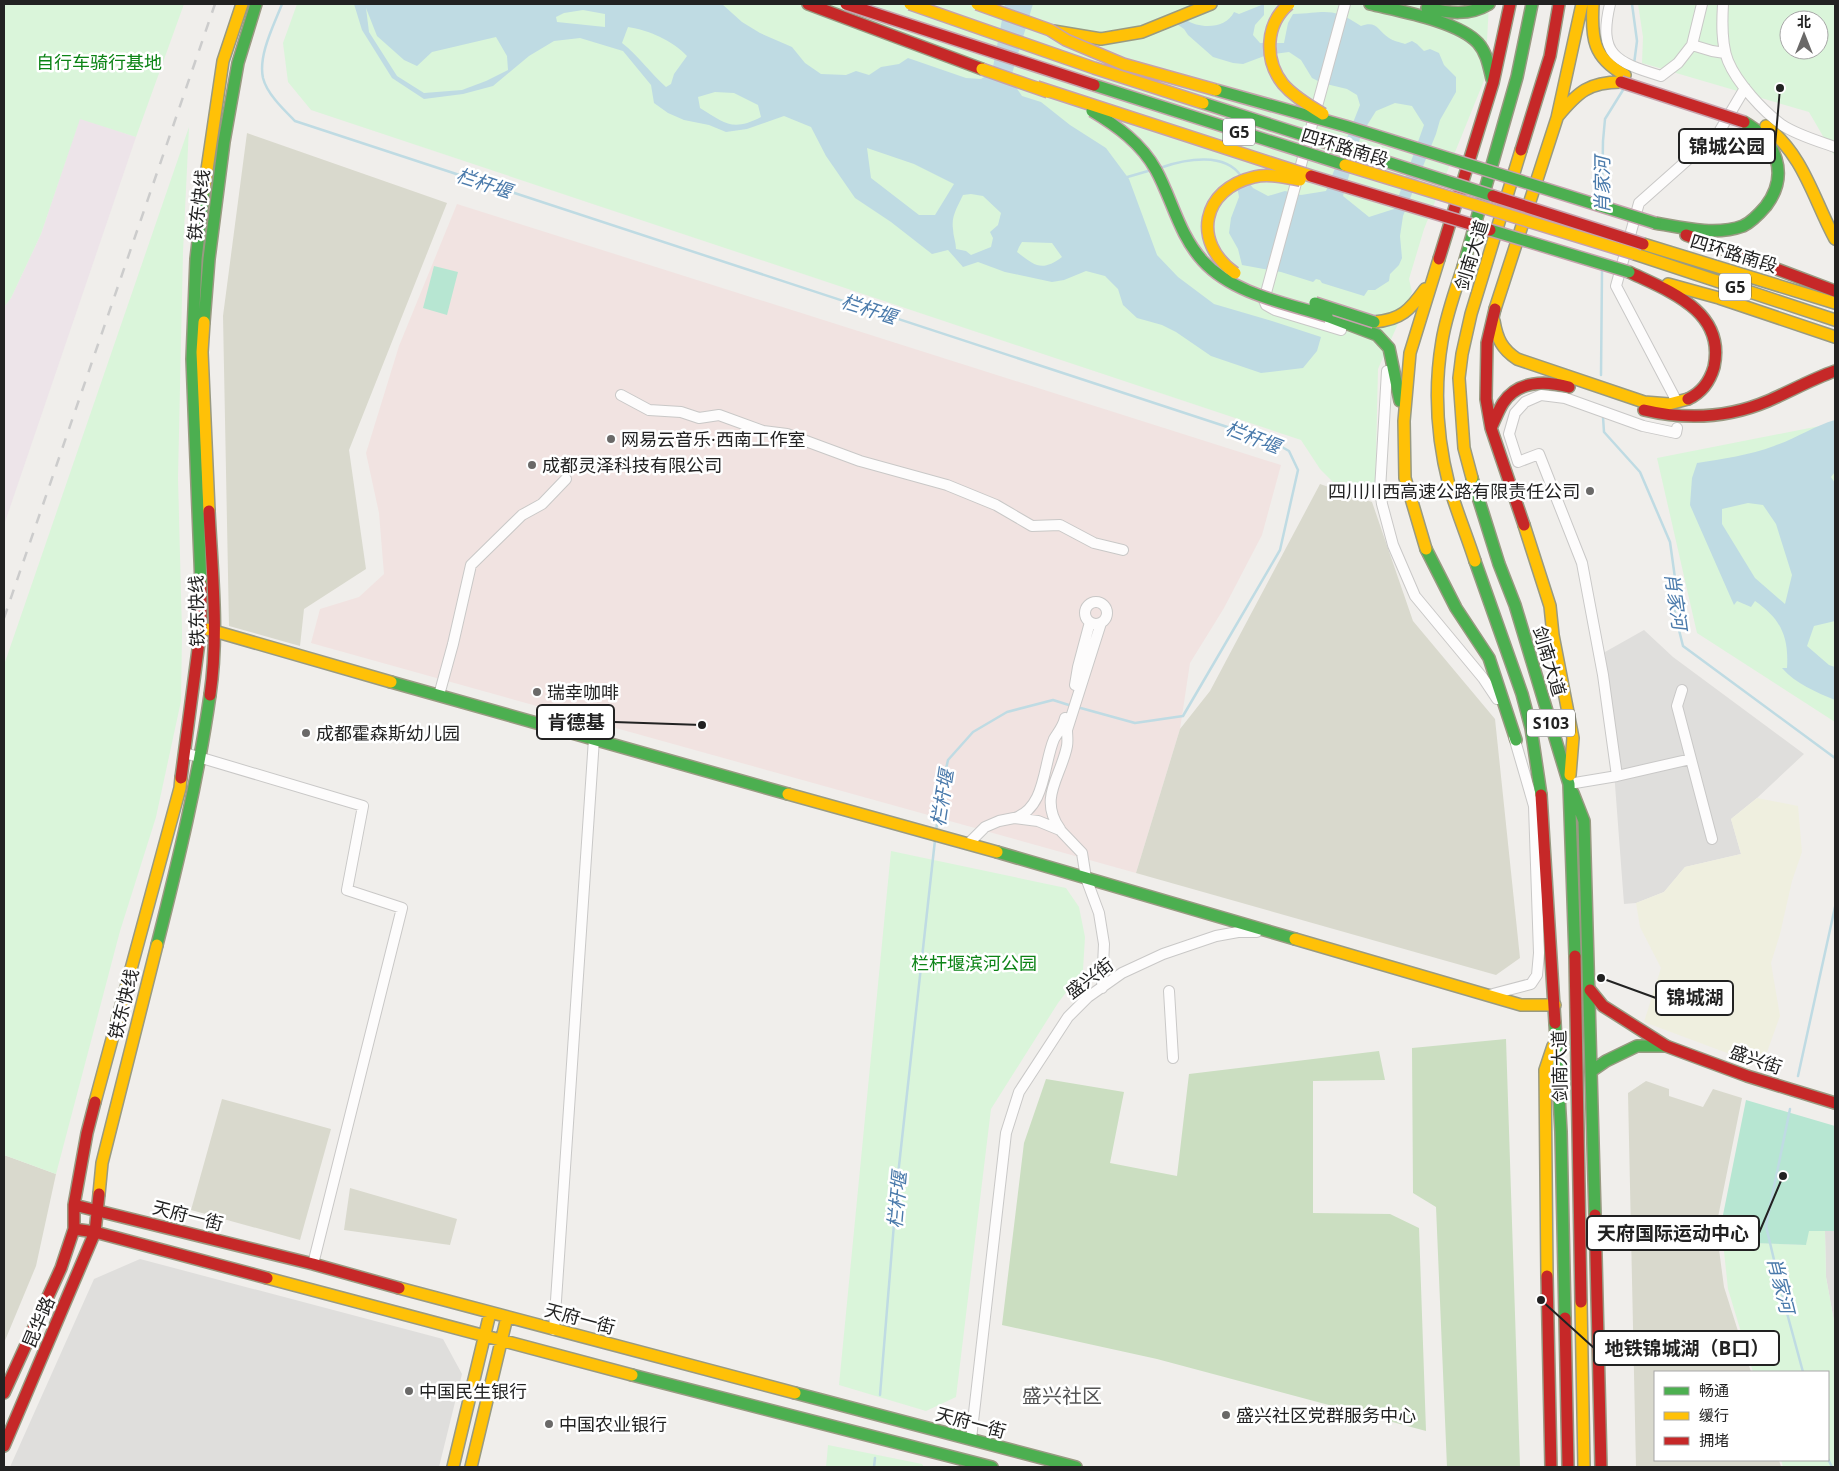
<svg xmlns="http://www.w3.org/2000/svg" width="1839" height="1471" font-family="'Open Sans','Noto Sans SC',sans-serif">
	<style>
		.residential { fill: #dfdedc }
		.commercial { fill: #f1e3e1 }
		.industrial { fill: #ede4e9 }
		.construction { fill: #d9d9cd }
		.farmland { fill: #efefdf }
		.forest { fill: #cbdec1 }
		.park { fill: #daf5da; fill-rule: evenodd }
		.pitch { fill: #b7e6d2 }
		.water { fill: #bfdbe3; fill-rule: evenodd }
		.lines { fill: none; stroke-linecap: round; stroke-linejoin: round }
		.stream { stroke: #bfdbe3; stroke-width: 2.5 }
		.street-casing { stroke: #c9c8c7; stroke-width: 12 }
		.fast-casing { stroke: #999a82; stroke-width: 14 }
		.slow-casing { stroke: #999a82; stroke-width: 14 }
		.jam-casing { stroke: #999a82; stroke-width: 14 }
		.street { stroke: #fdfcfc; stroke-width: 10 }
		.fast { stroke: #4caf50; stroke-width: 11 }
		.slow { stroke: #ffc107; stroke-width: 11 }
		.jam { stroke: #c62828; stroke-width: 11 }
		.rail { stroke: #ccc; stroke-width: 2.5; stroke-dasharray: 10 10; stroke-linecap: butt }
		.fast-bridge-casing { stroke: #c5a2ac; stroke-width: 14; stroke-linecap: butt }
		.slow-bridge-casing { stroke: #c5a2ac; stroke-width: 14; stroke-linecap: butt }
		.jam-bridge-casing { stroke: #c5a2ac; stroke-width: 14; stroke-linecap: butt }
		.fast-bridge { stroke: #4caf50; stroke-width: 11 }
		.slow-bridge { stroke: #ffc107; stroke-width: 11 }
		.jam-bridge { stroke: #c62828; stroke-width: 11 }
		.poi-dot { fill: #6a6968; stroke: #fff; stroke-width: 2 }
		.labels { text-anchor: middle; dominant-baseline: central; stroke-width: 5; stroke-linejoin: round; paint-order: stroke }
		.shield { fill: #fff; stroke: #646464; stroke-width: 1 }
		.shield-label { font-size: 16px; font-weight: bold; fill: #222 }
		.park-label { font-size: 18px; fill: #0c8416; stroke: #fff }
		.street-label { font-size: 18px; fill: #222; stroke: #fff }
		.poi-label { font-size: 18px; fill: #222; stroke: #fff; text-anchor: start }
		.water-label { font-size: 19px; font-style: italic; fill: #4a7aab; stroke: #fff }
		.quarter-label { font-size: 20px; fill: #555; stroke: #fff }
		.leader { fill: none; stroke: #222; stroke-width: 2 }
		.callout-dot { fill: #222; stroke: #fff; stroke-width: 2 }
		.callout { fill: #fff; stroke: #222; stroke-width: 2 }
		.callout-label { font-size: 19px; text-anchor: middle; font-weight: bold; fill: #222 }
	</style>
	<rect width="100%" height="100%" fill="#f0eeeb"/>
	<path class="residential" d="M1644,630L1673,657L1804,754L1757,798L1731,819L1741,854L1685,867L1664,892L1636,903L1624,904L1605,652Z
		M1825,1231H1835V1327L1826,1277Z
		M140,1259L443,1339L462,1374L439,1467H10L94,1279Z"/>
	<path class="commercial" d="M457,204L1281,465L1262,535L1224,608L1190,663L1180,729L1136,873L311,643L320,609L359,597L384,574L379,513L366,453L399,346Z"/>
	<path class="industrial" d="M80,118L136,137L4,525V307L11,298L41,234Z"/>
	<path class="construction" d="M247,133L447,203L349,450L366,569L304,609L300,646L229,626L223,316Z
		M1320,484L1372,502L1413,621L1495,719L1520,958L1496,975L1136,873L1180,729L1210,691Z
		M1646,1081L1669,1089V1096L1703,1107L1713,1089L1742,1098L1716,1227L1724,1287L1751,1372H1655V1460H1779L1781,1467H1636L1628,1093Z
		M222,1099L331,1129L300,1240L191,1210Z
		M4,1155L56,1174L36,1266L4,1343Z
		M350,1188L457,1219L450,1245L344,1230Z"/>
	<path class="farmland" d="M1757,798L1798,806L1802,852L1792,881L1780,934L1771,963L1780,1016L1762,1066L1644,1022L1661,968L1640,927L1636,903L1664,892L1685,867L1741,854L1731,819Z"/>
	<path class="forest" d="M1506,1039L1520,1467H1447L1436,1207L1413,1193L1412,1048Z
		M1379,1051L1385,1080L1313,1081V1213L1390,1214L1419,1228L1426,1431L1157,1359L1002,1325L1024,1143L1046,1079L1124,1092L1110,1163L1177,1176L1189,1074Z"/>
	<path class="park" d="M4,4H184L136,137L80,119L41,234L11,298L4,307Z
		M297,4H1489L1485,78L1424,229L1409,279L1412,292L1378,369L1375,498L1333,482L1320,469L1301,440L311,110L288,82L283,43Z
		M1638,4H1835V157L1809,112L1642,63L1643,37ZM1789,20H1819V50H1789Z
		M189,127L183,252L178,478L182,632L181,701L156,817L120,931L56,1174L4,1155V665Z
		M1835,423V722L1697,633L1657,458Z
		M891,851L1066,888L1079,907L1085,937L1083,970L1058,1003L991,1109L956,1397L926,1411L839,1385Z
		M1808,1231H1825L1826,1277L1835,1327V1467H1783L1781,1460H1828V1372H1753L1728,1289L1723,1242L1806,1245Z
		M828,1445L922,1464L924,1467H826Z"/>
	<path class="pitch" d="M434,266L458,272L447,315L423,308Z
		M1746,1100L1835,1126V1231H1809L1806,1245L1723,1242L1721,1225Z"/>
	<path class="water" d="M354,4H722L742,22L760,33L792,47L805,63L821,74L846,75L856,71L869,75L881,67L899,64L908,58L966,78L981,79L992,72L1005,4H1033L1011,77V80L1022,96L1041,102L1070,125L1106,148L1129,179L1157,255L1178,277L1214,304L1272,321L1321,337L1317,351L1303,368L1261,373L1211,356L1176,332L1162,325L1137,318L1123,305L1118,289L1105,276L1086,271L1064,280L1052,282L1005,272L978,262L963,267L948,250L932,254L891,222L855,198L826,156L811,127L784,116L747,129L726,132L709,125L684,120L668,113L654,103L651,85L623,51L580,38L554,41L529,56L493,86L463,94L424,99L392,78L362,30ZM366,8L377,36L404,60L417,66L432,52L496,37L507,56L508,70L486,81L462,90L424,93L397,76L369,32ZM583,10L605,14V27L557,22L556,17L564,13ZM628,27C649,30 673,41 687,56L674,74L671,84L666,87C650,73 639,56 622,43ZM715,92L734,93L758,105L761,117C732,132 725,123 700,108L698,97ZM867,148L914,164L954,184L935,215H919L871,178ZM971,194L983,196L1001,213L998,225L990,232L993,238L991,247L971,255L966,251L956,249C956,242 953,236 953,229C951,216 958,206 963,195ZM1022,242L1052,243L1062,257C1042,272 1035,266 1017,252L1019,247Z
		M1264,4V15L1255,25L1253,35L1260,43H1284L1288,23L1293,14C1326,13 1331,6 1361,26C1377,20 1378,31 1389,38C1393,41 1400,42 1405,44L1412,41L1417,44L1424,51L1430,49L1439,53L1444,65L1456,77V92L1440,120L1436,134L1403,216L1400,236L1402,258L1399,265L1390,274L1389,281L1375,290H1368L1364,296L1322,283L1320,280L1316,279L1313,282L1281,272L1242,265L1238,249L1229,233L1231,218L1239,197L1237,186L1244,176L1253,188L1268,196L1285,191L1301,195L1326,191L1360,105L1357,95L1347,89L1322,83L1312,78L1301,60L1289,52L1267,55L1243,64L1233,63L1213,57L1188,35L1184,29L1174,22L1186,20C1200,29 1226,29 1234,12L1239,14ZM1395,103L1412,106L1424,125L1394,209L1369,217L1343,196L1361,135L1376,111Z
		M1835,420V472L1831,477L1835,483V621L1814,626L1807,646L1829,665L1835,667V700C1816,692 1796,684 1782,668H1787C1789,637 1781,619 1755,601L1751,607L1737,601L1734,605L1690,505L1692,478L1697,463C1722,459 1750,455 1774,446C1795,439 1814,426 1835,420ZM1748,503L1763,505L1776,524L1792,575L1785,604L1755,578L1722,524V509Z"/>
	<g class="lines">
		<path class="stream" d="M282,4C274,25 258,55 263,78C267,94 284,110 295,121L1273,442L1289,451L1298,470L1280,550L1183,716L1135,723L1077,707
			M1632,4L1637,41L1634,64
			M1163,167C1186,159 1225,152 1241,176
			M1124,178L1148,171
			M1602,199L1603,141L1605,119L1623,90
			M1601,375L1602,270
			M1603,417L1604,432L1640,472L1670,542L1675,578V614L1683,646L1835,758
			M936,832L941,791L948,760L973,732L1007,712L1053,700L1072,706
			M1798,1076L1835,907
			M1790,1109L1766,1226L1784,1302L1803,1372
			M880,1395L898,1175L935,840
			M1828,1459L1832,1467
			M874,1467L875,1458"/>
		<defs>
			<path id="street" d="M1610,4C1598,55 1615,62 1661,76L1678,63L1692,45L1702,4
				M1723,4C1722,21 1721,44 1728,61C1737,83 1763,111 1782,125C1797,135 1818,141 1835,147
				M1692,45L1712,51L1725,53
				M1341,330L1275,310L1266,305L1264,300L1345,4
				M1387,371L1380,490L1382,504L1393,545L1415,596L1483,678L1497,699
				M621,395L649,410L681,412L699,418L719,415L763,431L787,434L860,461L947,485L996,505L1032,526L1060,525L1094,543L1123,550
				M1676,400L1616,286L1639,203L1719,132L1745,88
				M1085 613a11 11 0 1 1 22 0a11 11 0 1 1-22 0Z
				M1075,685L1078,667L1090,622
				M1682,690L1677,706L1712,839
				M439,695L453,644L471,565L522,515L542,504L566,479
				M185,753L363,806L347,890L402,908L313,1264
				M1617,776L1603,675L1582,563L1539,454L1518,462L1509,434L1515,413L1525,402L1541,395L1565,398L1643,426L1676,433L1677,428
				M1569,784L1617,776L1691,759
				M1015,818C1046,807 1043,765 1054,739C1058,732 1063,727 1065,718
				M1060,829C1038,798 1061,777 1067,746C1068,741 1067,735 1067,730L1101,623
				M968,844L985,827L999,821L1014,818L1038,821L1060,830L1082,853L1086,878L1099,913L1104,944L1102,988
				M1169,991L1173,1058
				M1489,995L1531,984L1537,975L1539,953L1534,806L1514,737
				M554,1330L594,739
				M971,1439L1006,1133L1019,1092L1068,1017L1088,997L1122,973L1163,954L1216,936L1238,932H1257"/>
			<path id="fast" d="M1370,4C1399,11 1458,21 1478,43C1487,53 1489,67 1492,79
				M1427,8C1449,13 1469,16 1489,4
				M1655,223C1683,228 1716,236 1743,226C1752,222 1760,213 1766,206C1790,174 1776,140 1744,122
				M1463,267L1517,77L1532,4
				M1327,316L1377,335L1389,348L1400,401
				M204,322L209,259L224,142L238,63L256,4
				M1472,478L1499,564L1515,605L1569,784L1575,956
				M1426,549L1456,608L1489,658L1516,740
				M1475,561L1522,694L1531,728L1541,795
				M201,585L192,359L196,259L204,190
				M391,682L788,794
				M1573,793L1584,821L1595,1215
				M997,852L1295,939
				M157,945C178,862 198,780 210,695
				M1555,1023L1561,1132L1565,1318
				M1593,1070L1606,1061L1637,1046H1666
				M632,1375L992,1467
				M795,1393L1076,1467"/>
			<path id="slow" d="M1593,4C1591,38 1593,58 1625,75
				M1053,31L1101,39L1142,32L1211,4
				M1558,116C1578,92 1589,82 1621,82
				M1766,126C1804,156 1813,198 1835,239
				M204,190L223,61L242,4
				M1643,244L1835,303
				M1635,254L1835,320
				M1463,267C1455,291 1446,316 1442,341C1434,388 1437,438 1449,485C1456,510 1467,536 1475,561
				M1668,284L1719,298L1835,337
				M1495,309L1557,118L1582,4
				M1494,321C1497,339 1502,349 1517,359L1644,402L1669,404L1688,399
				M204,322L202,352L209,511
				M1374,322C1401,320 1410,310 1425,289
				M1472,478L1464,448L1459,378L1462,354L1471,314L1521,150
				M1524,525L1550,606L1553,635L1573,738L1570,775
				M1426,549L1405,478L1404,421L1410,353L1439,259
				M207,629L391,682
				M788,794L997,852
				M1295,939L1521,1005H1555
				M95,1102L180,788L181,778
				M99,1194L102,1163L157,945
				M1547,1276L1545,1070L1553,1046
				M267,1278L632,1375
				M399,1288L795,1393
				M1581,1302L1584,1467
				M453,1467L490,1313
				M471,1467L507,1317"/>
			<path id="jam" d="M808,4L982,69
				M1521,150L1550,56L1559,4
				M1686,235L1835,291
				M1439,259L1493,83L1510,4
				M1629,272C1669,291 1726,311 1714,367C1710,381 1701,393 1688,399
				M1495,309L1487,343L1486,399L1491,428L1524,525
				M1644,410C1686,420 1728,418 1768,401C1791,391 1812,379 1835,371
				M1491,428C1495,420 1498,411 1503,403C1518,380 1546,381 1569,387
				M209,511C212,572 219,634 210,695
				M181,778L201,627V585
				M1541,795L1555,1023
				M1575,956L1581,1302
				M1590,990L1603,1006L1666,1046L1747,1076L1835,1103
				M74,1205L313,1264L399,1288
				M1595,1215L1601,1467
				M74,1229L95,1232L267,1278
				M1547,1276L1551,1467
				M1565,1318L1568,1467
				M4,1393L61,1268L74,1229V1205L87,1133L95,1102
				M4,1446L95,1232L99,1194"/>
		</defs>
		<use href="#street" class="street-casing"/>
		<use href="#fast" class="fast-casing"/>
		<use href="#slow" class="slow-casing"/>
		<use href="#jam" class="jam-casing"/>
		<use href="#street" class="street"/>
		<use href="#fast" class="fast"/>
		<use href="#slow" class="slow"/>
		<use href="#jam" class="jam"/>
		<path class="rail" d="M4,618L215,4"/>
		<defs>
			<path id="fast-bridge" d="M1094,85L1345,165
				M1216,90L1345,126L1655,223
				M1203,103L1493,196
				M1092,111C1117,126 1141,143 1156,170C1172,199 1179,235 1203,261C1233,294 1286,303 1327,316
				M1490,230L1629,272
				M1315,303L1374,322"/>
			<path id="slow-bridge" d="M910,4L1094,68L1203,103
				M977,4L1050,30L1066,40L1123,64L1216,90
				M1289,4C1265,24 1264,60 1283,84C1294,97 1309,105 1323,114
				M982,69L1048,92
				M1037,87L1311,176
				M1345,165L1635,254
				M1235,273C1191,242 1202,189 1254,177C1269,173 1286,178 1300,180"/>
			<path id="jam-bridge" d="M846,4L1094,85
				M1621,82L1744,122
				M1311,176L1490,230
				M1493,196L1643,244"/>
		</defs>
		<use href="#fast-bridge" class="fast-bridge-casing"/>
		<use href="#slow-bridge" class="slow-bridge-casing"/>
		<use href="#jam-bridge" class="jam-bridge-casing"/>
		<use href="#fast-bridge" class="fast-bridge"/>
		<use href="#slow-bridge" class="slow-bridge"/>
		<use href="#jam-bridge" class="jam-bridge"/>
	</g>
	<g class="poi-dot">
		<circle cx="611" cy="439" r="5"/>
		<circle cx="532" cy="465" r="5"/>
		<circle cx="1590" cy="491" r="5"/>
		<circle cx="537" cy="692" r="5"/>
		<circle cx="306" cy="733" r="5"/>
		<circle cx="409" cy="1391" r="5"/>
		<circle cx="1226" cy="1415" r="5"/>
		<circle cx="549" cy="1424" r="5"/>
	</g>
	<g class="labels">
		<g class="shield">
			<rect x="1223" y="118.5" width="32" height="27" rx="4"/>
			<rect x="1719" y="273.5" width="32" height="27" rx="4"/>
			<rect x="1527" y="709.5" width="48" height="27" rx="4"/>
		</g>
		<g class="shield-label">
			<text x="1239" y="132">G5</text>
			<text x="1735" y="287">G5</text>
			<text x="1551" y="723">S103</text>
		</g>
		<g class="park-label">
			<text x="99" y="62">自行车骑行基地</text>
			<text x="974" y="963">栏杆堰滨河公园</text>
		</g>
		<g class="street-label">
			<text transform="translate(1345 147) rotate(17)">四环路南段</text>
			<text transform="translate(198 205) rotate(-83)">铁东快线</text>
			<text transform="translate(1734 253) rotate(17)">四环路南段</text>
			<text transform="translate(1471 255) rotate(-73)">剑南大道</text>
			<text transform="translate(196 611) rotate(-91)">铁东快线</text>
			<text transform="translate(1550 661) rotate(73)">剑南大道</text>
			<text transform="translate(1089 978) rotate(-37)">盛兴街</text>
			<text transform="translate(123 1004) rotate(-76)">铁东快线</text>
			<text transform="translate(1756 1059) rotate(19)">盛兴街</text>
			<text transform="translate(1559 1066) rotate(-91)">剑南大道</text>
			<text transform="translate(188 1215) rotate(14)">天府一街</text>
			<text transform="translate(580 1318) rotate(15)">天府一街</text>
			<text transform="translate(38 1322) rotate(-67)">昆华路</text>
			<text transform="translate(971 1422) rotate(15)">天府一街</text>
		</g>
		<g class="poi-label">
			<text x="621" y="439">网易云音乐·西南工作室</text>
			<text x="542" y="465">成都灵泽科技有限公司</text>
			<text x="1580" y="491" text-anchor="end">四川川西高速公路有限责任公司</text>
			<text x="547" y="692">瑞幸咖啡</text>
			<text x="316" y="733">成都霍森斯幼儿园</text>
			<text x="419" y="1391">中国民生银行</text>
			<text x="1236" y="1415">盛兴社区党群服务中心</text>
			<text x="559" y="1424">中国农业银行</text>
		</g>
		<g class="water-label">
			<text transform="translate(484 183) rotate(18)">栏杆堰</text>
			<text transform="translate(1602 185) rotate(-90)">肖家河</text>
			<text transform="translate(869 309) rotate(18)">栏杆堰</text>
			<text transform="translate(1253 437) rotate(21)">栏杆堰</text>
			<text transform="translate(1676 601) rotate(82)">肖家河</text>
			<text transform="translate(942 798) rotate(-81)">栏杆堰</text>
			<text transform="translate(897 1200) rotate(-85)">栏杆堰</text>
			<text transform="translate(1781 1285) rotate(76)">肖家河</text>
		</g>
		<g class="quarter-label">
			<text x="1062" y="1395">盛兴社区</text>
		</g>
	</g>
	<path class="leader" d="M1780 88L1775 146M702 725L614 722M1601 978L1656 998M1783 1176L1759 1233M1541 1300L1594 1348"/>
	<g class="callout-dot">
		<circle cx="1780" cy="88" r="5"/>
		<circle cx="702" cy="725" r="5"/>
		<circle cx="1601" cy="978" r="5"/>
		<circle cx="1783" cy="1176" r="5"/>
		<circle cx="1541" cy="1300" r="5"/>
	</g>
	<g class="callout">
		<rect x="1679" y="129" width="96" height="34" rx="5"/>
		<rect x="537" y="705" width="77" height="34" rx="5"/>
		<rect x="1656" y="981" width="77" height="34" rx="5"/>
		<rect x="1587" y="1216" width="172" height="34" rx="5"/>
		<rect x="1594" y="1331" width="185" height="34" rx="5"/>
	</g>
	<g class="callout-label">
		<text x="1727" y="153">锦城公园</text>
		<text x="576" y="729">肯德基</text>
		<text x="1695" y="1004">锦城湖</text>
		<text x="1673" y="1240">天府国际运动中心</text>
		<text x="1687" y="1355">地铁锦城湖（B口）</text>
	</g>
	<rect width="1839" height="1471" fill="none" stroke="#222222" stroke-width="10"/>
	<rect x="1654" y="1371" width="175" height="90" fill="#ffffff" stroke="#a7a7a7"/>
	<rect x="1664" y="1387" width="25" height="8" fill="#4caf50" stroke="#a7a7a7"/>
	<text x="1699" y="1396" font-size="15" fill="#222222">畅通</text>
	<rect x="1664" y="1412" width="25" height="8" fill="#ffc107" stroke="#a7a7a7"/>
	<text x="1699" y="1421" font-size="15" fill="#222222">缓行</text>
	<rect x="1664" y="1437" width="25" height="8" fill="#c62828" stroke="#a7a7a7"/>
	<text x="1699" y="1446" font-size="15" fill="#222222">拥堵</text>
	<g transform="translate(1804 35)"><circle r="24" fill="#ffffff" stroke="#a7a7a7"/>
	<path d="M0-4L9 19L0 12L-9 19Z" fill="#6a6968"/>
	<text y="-8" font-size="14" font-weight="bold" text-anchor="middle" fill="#222222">北</text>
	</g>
</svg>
